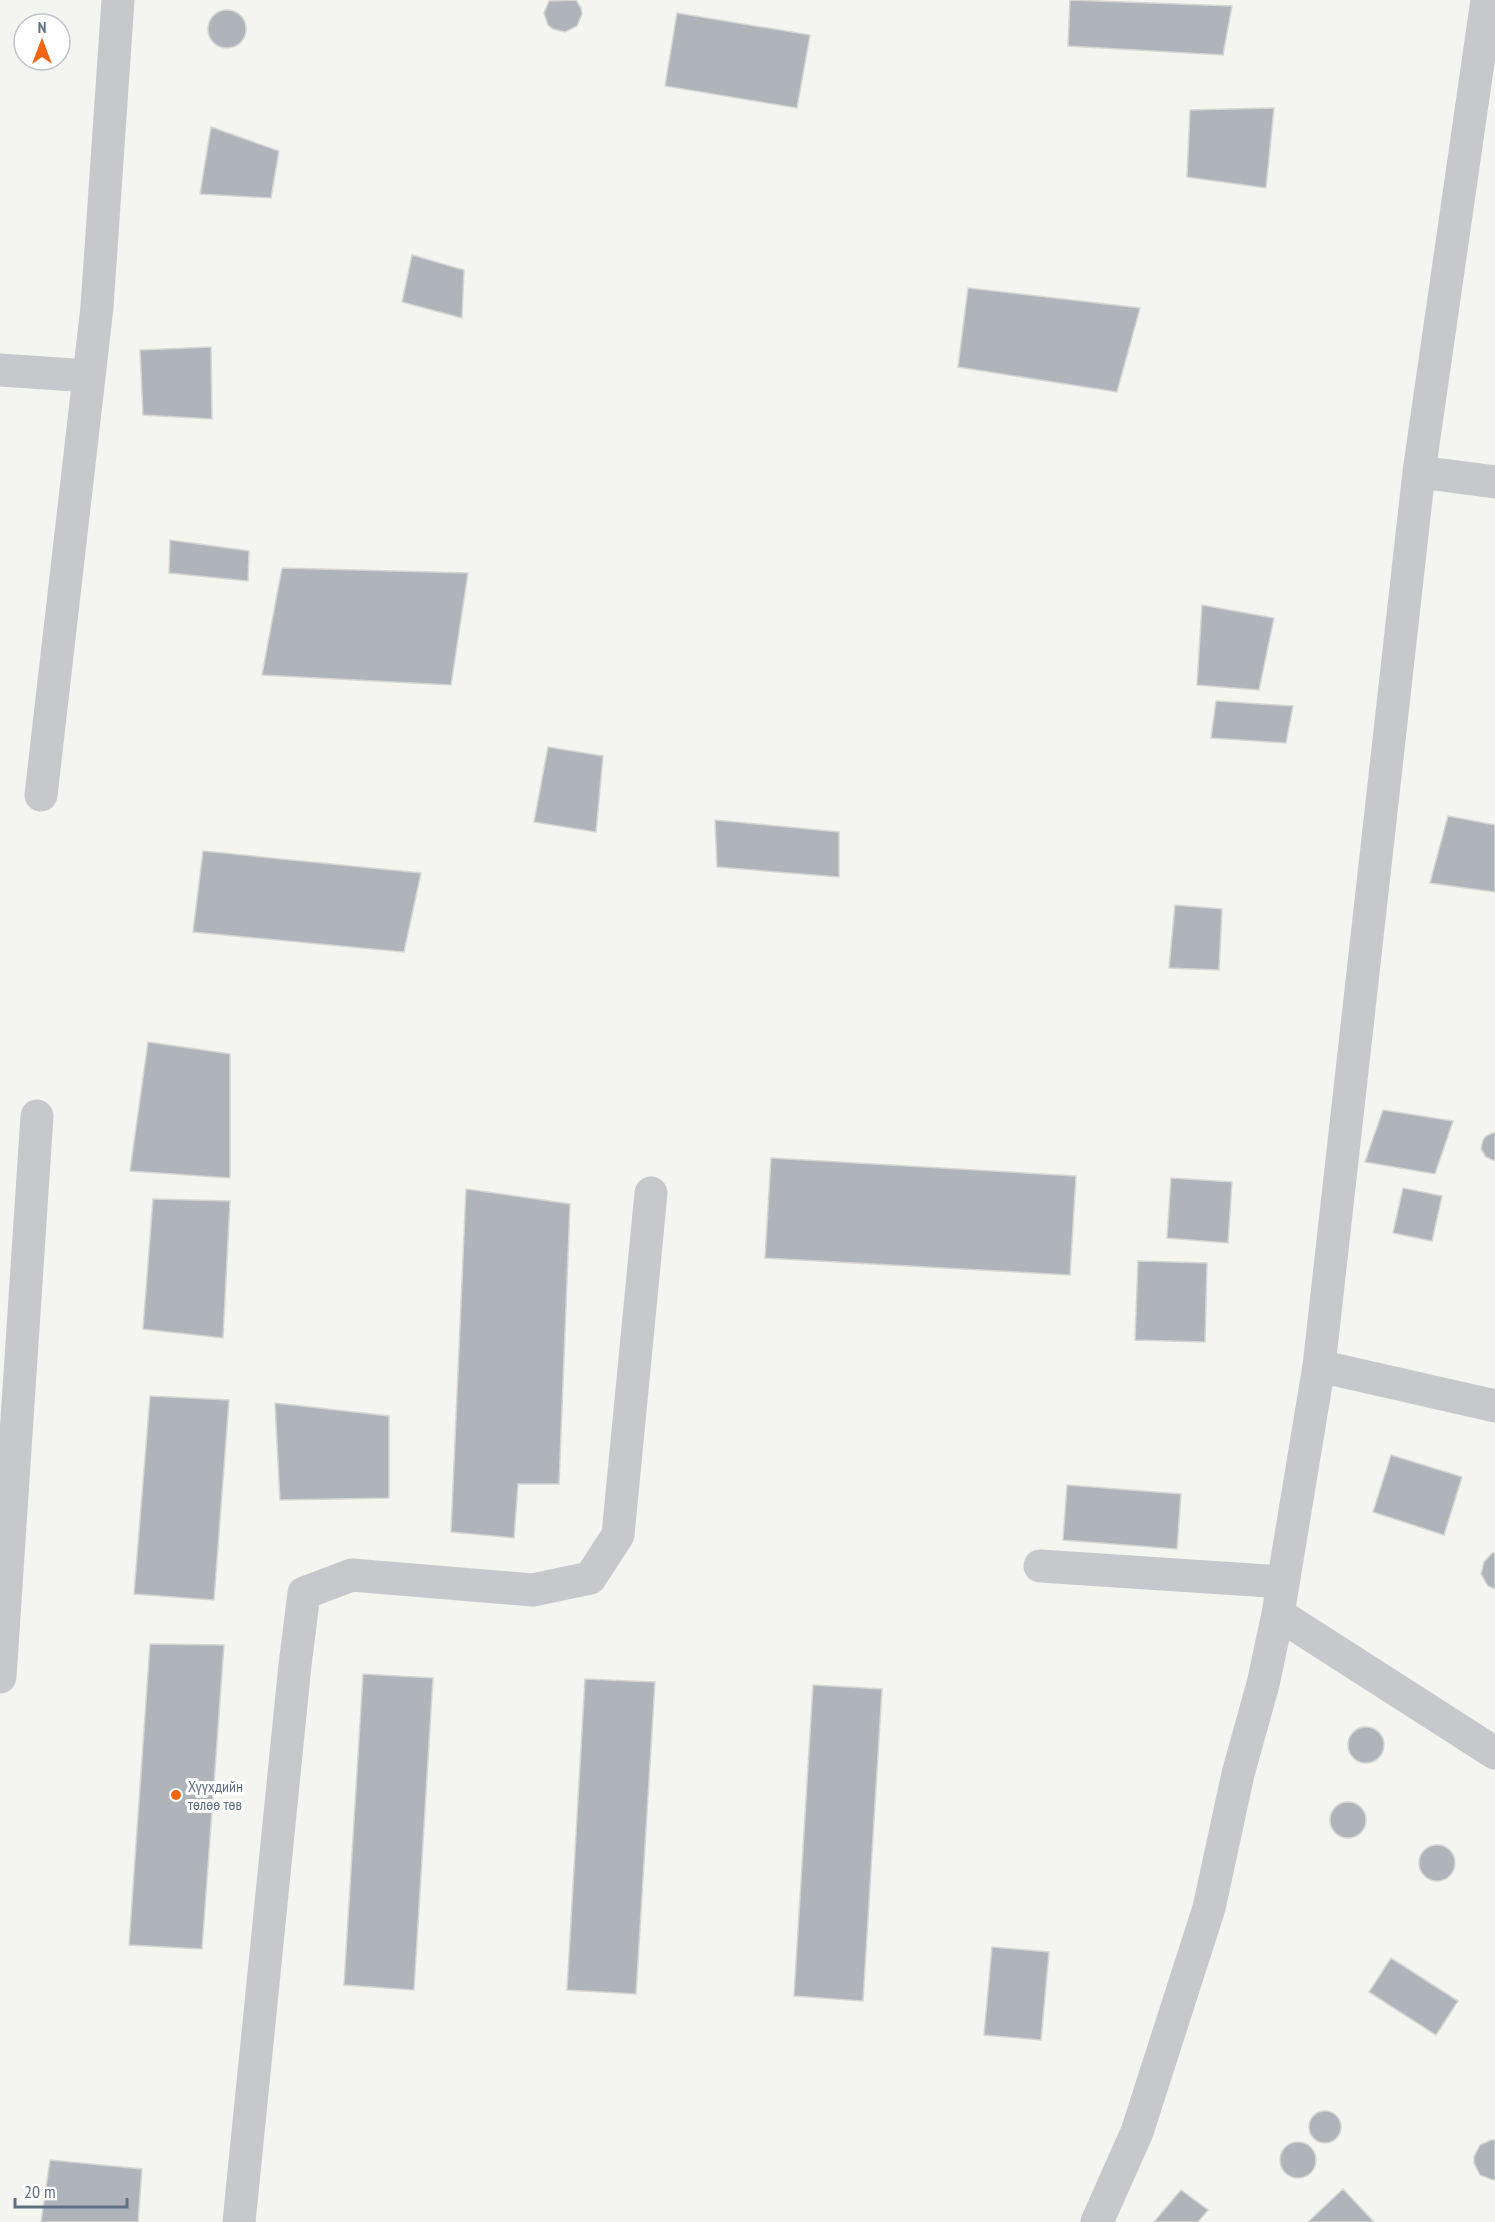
<svg xmlns="http://www.w3.org/2000/svg" width="1495" height="2222" font-family="'PT Sans Narrow',sans-serif">
	<style>
		.building { fill: #aeb4ba; stroke: #d5d5d3; stroke-width: 1.5 }
		.lines { fill: none; stroke-linecap: round; stroke-linejoin: round }
		.street { stroke: #c6c8cc; stroke-width: 33 }
		.poi-dot { fill: #f16413; stroke: #fff; stroke-width: 2 }
		.labels { text-anchor: middle; dominant-baseline: central; stroke-width: 6; stroke-linejoin: round; paint-order: stroke }
		.poi-label { font-size: 16px; fill: #616f83; stroke: #fff; text-anchor: start }
	</style>
	<rect width="100%" height="100%" fill="#f4f5f0"/>
	<path class="building" d="M576,0L581,8L582,14L577,26L565,32L553,29L548,25L544,13L549,1Z
		M1070,0L1232,6L1223,55L1068,46Z
		M208 29a19 19 0 1 1 38 0a19 19 0 1 1-38 0Z
		M677,13L810,35L797,108L665,86Z
		M1274,108L1266,188L1187,177L1190,110Z
		M211,127L279,151L271,198L200,194Z
		M412,255L464,270L462,318L402,302Z
		M968,288L1140,308L1117,392L958,367Z
		M211,347L212,419L143,415L140,350Z
		M170,540L249,551L248,581L169,573Z
		M282,568L468,573L451,685L262,675Z
		M1202,605L1274,618L1259,690L1197,685Z
		M1216,701L1293,706L1286,743L1211,738Z
		M548,747L603,756L596,832L534,822Z
		M1448,816L1495,825V892L1430,883Z
		M715,820L839,832V877L717,867Z
		M203,851L421,873L404,952L193,932Z
		M1175,905L1222,909L1219,970L1169,968Z
		M148,1042L230,1054V1178L130,1171Z
		M1383,1110L1453,1121L1435,1174L1365,1162Z
		M1493,1133H1495V1161L1486,1157L1481,1149L1483,1140L1486,1136Z
		M771,1158L1076,1176L1070,1275L765,1258Z
		M1171,1178L1232,1182L1228,1243L1167,1238Z
		M1403,1188L1442,1196L1432,1241L1393,1233Z
		M466,1189L570,1204L559,1484H518L514,1538L451,1532Z
		M153,1199L230,1201L223,1338L143,1329Z
		M1138,1261L1207,1263L1205,1342L1135,1340Z
		M150,1396L229,1400L214,1600L134,1594Z
		M275,1403L389,1416V1498L280,1500Z
		M1391,1455L1462,1477L1444,1535L1373,1512Z
		M1067,1485L1181,1494L1177,1549L1063,1540Z
		M1492,1553H1495V1589L1488,1586L1481,1574L1484,1562Z
		M150,1644L224,1645L202,1949L129,1945Z
		M363,1674L433,1678L414,1990L344,1985Z
		M585,1679L655,1682L636,1994L567,1990Z
		M813,1685L882,1689L863,2001L794,1996Z
		M1348 1745a18 18 0 1 1 36 0a18 18 0 1 1-36 0Z
		M1330 1820a18 18 0 1 1 36 0a18 18 0 1 1-36 0Z
		M1419 1863a18 18 0 1 1 36 0a18 18 0 1 1-36 0Z
		M992,1947L1049,1952L1041,2040L984,2035Z
		M1391,1958L1458,2001L1436,2035L1369,1992Z
		M1309 2127a16 16 0 1 1 32 0a16 16 0 1 1-32 0Z
		M1491,2140H1495V2179L1493,2180L1480,2175L1474,2163V2157L1480,2145Z
		M1280 2160a18 18 0 1 1 36 0a18 18 0 1 1-36 0Z
		M50,2160L142,2169L138,2222H41Z
		M1343,2189L1374,2222H1308Z
		M1181,2190L1208,2210L1198,2222H1154Z"/>
	<g class="lines">
		<path class="street" d="M0,370L89,376
			M1419,472L1495,482
			M41,795L97,307L118,0
			M1319,1366L1495,1406
			M1040,1566L1283,1582
			M1278,1614L1495,1753
			M0,1677L37,1116
			M239,2222L295,1665L304,1593L352,1575L533,1590L590,1578L618,1535L651,1193
			M1097,2222L1137,2132L1209,1908L1238,1774L1263,1684L1278,1614L1319,1366L1419,472L1487,0"/>
	</g>
	<circle class="poi-dot" cx="176" cy="1795" r="6"/>
	<g class="labels">
		<g class="poi-label">
			<text x="188" y="1786">Хүүхдийн<tspan x="188" dy="18">төлөө төв</tspan></text>
		</g>
	</g>
	<g transform="translate(42 42)"><circle r="28" fill="#ffffff" stroke="#c0c5cd" stroke-width="1.5"/>
	<path d="M0-4.5L10 22L0 15L-10 22Z" fill="#f16413"/>
	<text y="-9" font-size="16" font-weight="bold" text-anchor="middle" fill="#616f83">N</text>
	</g>
	<path d="M15 2198v9h112v-9" fill="none" stroke="#616f83" stroke-width="3"/>
	<text x="24" y="2198" font-size="18" fill="#616f83" stroke="#ffffff" stroke-width="4.5" paint-order="stroke">20 m</text>
</svg>
